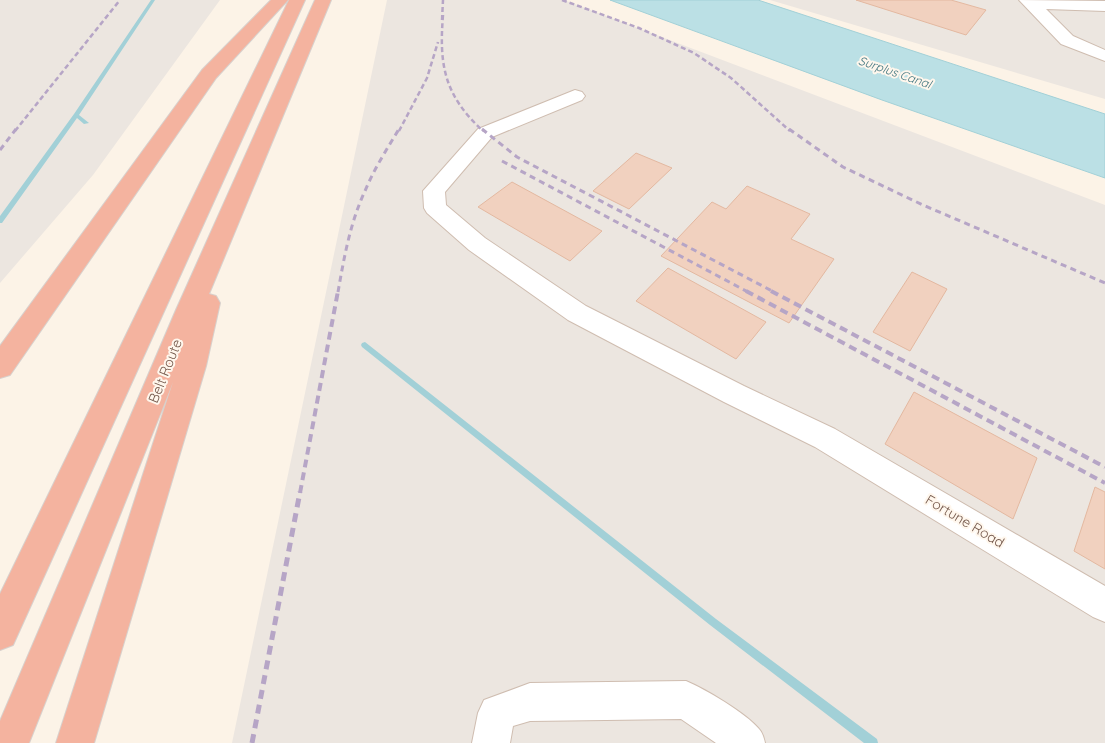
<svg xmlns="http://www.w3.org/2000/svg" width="1105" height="743" font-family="Quicksand,sans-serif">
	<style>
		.industrial { fill: #ece6e0 }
		.water { fill: #bbe0e5; stroke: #a2d0d7 }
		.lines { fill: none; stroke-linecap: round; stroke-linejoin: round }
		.stream { fill: #a2d0d7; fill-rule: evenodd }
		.building { fill: #f1d1bf; stroke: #e3b8a0 }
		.minor-casing { stroke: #cfbdb0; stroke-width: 2 }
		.highway-casing { stroke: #d8d1cd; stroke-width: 2 }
		.minor { fill: #fff; fill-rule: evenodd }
		.highway { fill: #f4b39f; fill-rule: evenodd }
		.rail-far3 { stroke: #b6a5c6; stroke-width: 2.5; stroke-dasharray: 5 3; stroke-linecap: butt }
		.rail-far2 { stroke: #b6a5c6; stroke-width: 3; stroke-dasharray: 6 4.5; stroke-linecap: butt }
		.rail-far1 { stroke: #b6a5c6; stroke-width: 4; stroke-dasharray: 8 5; stroke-linecap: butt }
		.rail { stroke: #b6a5c6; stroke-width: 5; stroke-dasharray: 9 6; stroke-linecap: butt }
		.labels { text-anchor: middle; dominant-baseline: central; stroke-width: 4; stroke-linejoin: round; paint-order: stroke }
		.far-water-label { font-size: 12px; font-style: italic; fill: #437780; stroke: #fff7ed }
		.street-label { font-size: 14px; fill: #75594c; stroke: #fff7ed }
	</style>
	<rect width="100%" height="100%" fill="#fcf3e7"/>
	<path class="industrial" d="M0,0H220L93,175L0,283Z
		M387,0H564L1105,205V743H232Z
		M770,0H1105V99Z"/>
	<path class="water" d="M610,0H758L1105,114V178L882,100Z"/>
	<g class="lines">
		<path class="stream" d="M151,0H155L79,115L89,123L84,124L77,118L2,223H0V216L74,114Z
			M365,342L716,619L877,739L878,743H864L710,625L362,347L361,345L362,343Z"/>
	</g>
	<path class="building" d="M856,0H951L986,10L966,35Z
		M636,153L672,168L629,209L593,191Z
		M512,182L602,231L570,261L478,207Z
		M747,186L810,214L791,239L834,259L789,323L661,256L712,202L726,209Z
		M668,268L766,322L736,359L636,301Z
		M912,272L947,289L910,351L873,332Z
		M914,392L1037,458L1013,519L885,444Z
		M1095,487L1105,492V569L1074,551Z"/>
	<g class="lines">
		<defs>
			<path id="minor" d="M1019,0L1105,1V11L1046,9L1073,36L1105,50V61L1061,44Z
				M575,90L582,92L585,96L582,100L492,137L445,192L446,205L485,238L586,306L744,386L835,429L1105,586V622L1093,617L815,447L724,402L568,320L469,250L427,213L424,208L423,191L478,129Z
				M686,681C705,689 746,713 759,729C762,732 764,738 765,743H716L681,719L530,721L513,726L510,743H472L478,713L484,700L530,683Z"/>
			<path id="highway" d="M271,0H288L216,78L10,375L0,378V346L202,70Z
				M289,0H305L13,645L0,650V594Z
				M315,0H331L209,294L216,296L220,303L206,366L94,743H56L173,382L29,743H0V721L176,310Z"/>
		</defs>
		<use href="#minor" class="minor-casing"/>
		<use href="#highway" class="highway-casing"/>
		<use href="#minor" class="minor"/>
		<use href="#highway" class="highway"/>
		<path class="rail-far3" d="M562,0L639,28L694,53L731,78L790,131
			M443,15C439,65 444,95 483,131
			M442,20L443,0
			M15,131L120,0
			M399,131L427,78L438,42"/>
		<path class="rail-far2" d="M482,129L517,157L774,292
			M789,129L843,167L923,205L1105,283
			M0,150L16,129
			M502,161L748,292
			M338,292C344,258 350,223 365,191C374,169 387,149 399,129"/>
		<path class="rail-far1" d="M746,291L1105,483
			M771,291L1105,467
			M300,493L338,291"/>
		<path class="rail" d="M252,743L300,492"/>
	</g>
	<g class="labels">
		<g class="far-water-label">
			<text transform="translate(895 72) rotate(19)">Surplus Canal</text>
		</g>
		<g class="street-label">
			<text transform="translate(165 371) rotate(-68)">Belt Route</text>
			<text transform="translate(965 521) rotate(31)">Fortune Road</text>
		</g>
	</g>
</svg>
